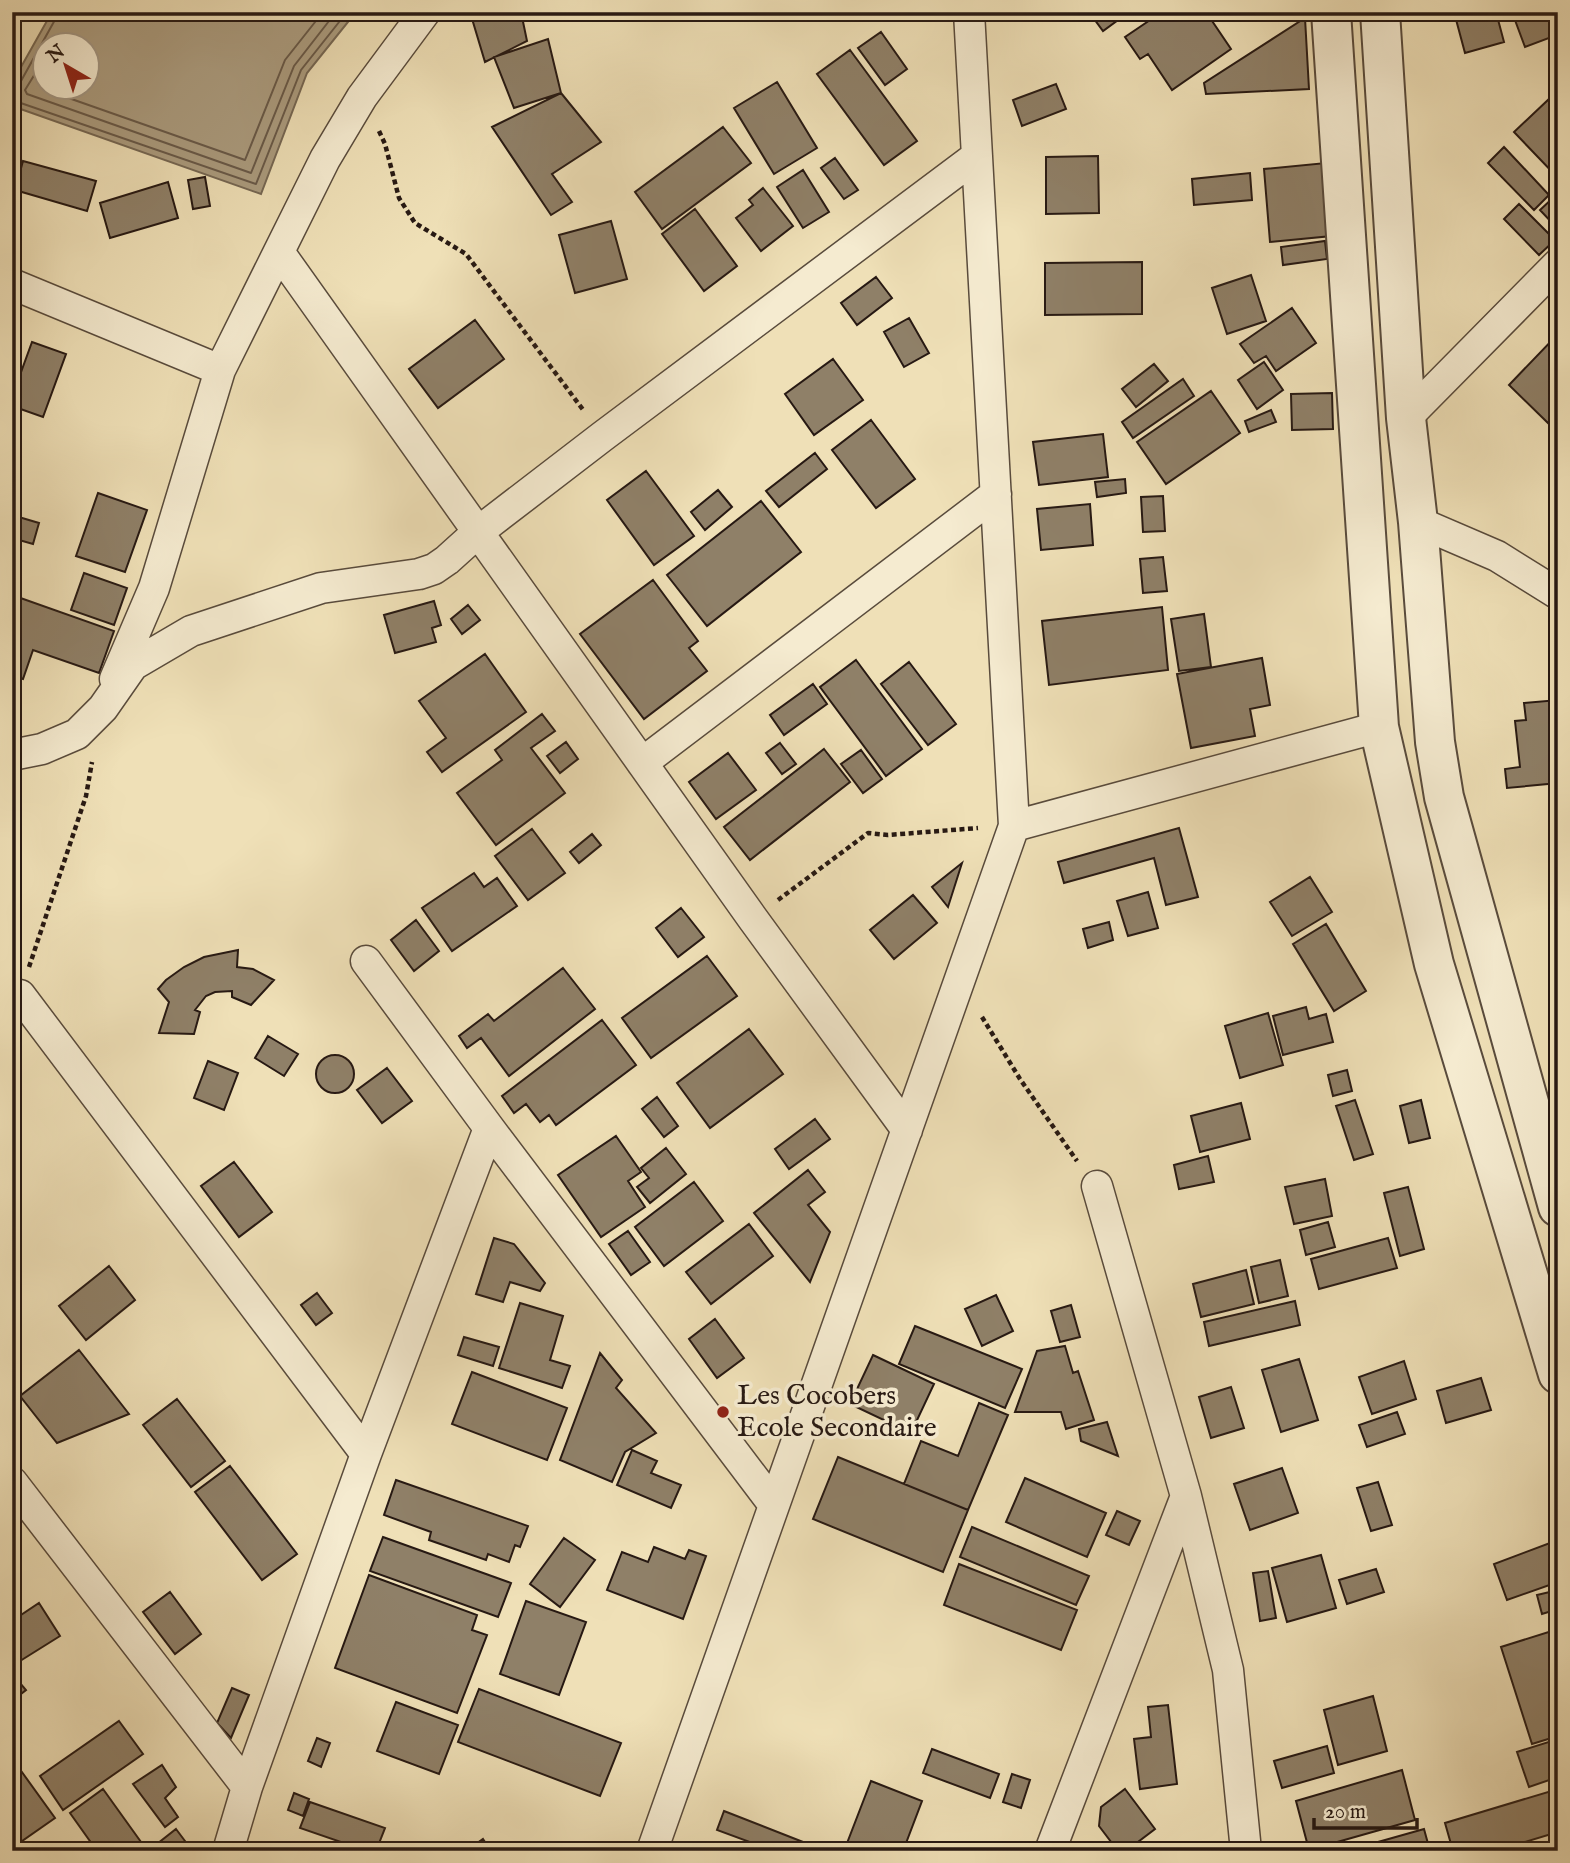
<svg xmlns="http://www.w3.org/2000/svg" width="1570" height="1863" font-family="'IM FELL English',serif">
	<style>
		.water { fill: #ab9c7f; stroke: #766854; stroke-width: 2; fill-rule: evenodd }
		.lines { fill: none; stroke-linecap: round; stroke-linejoin: round }
		.shore { stroke: #695a49; stroke-width: 2 }
		.building { fill: #8f8068; stroke: #271913; stroke-width: 2 }
		.minor-casing { stroke: #594b3c; stroke-width: 33 }
		.tertiary-casing { stroke: #594b3c; stroke-width: 42 }
		.path { stroke: #271913; stroke-width: 4.5; stroke-dasharray: 5 3.5; stroke-linecap: butt }
		.minor { stroke: #f5ebd0; stroke-width: 30 }
		.tertiary { stroke: #f5ebd0; stroke-width: 38 }
		.poi-dot { fill: #8f2418; stroke: #f5ebd0; stroke-width: 2.5 }
		.labels { text-anchor: middle; dominant-baseline: central; stroke-width: 7; stroke-linejoin: round; paint-order: stroke }
		.poi-label { font-size: 28px; fill: #271913; stroke: #f5ebd0; text-anchor: start }
	</style>
	<rect width="100%" height="100%" fill="#efe0b7"/>
	<filter id="stains"><feTurbulence type="fractalNoise" baseFrequency=".00286" numOctaves="4"/><feColorMatrix values="0 0 0 0 .2 0 0 0 0 .09 0 0 0 0 .02 0 0 0 .5 -.17"/></filter>
	<radialGradient id="worn" r=".72"><stop offset=".6" stop-color="#630" stop-opacity="0"/><stop offset="1" stop-color="#630" stop-opacity=".3"/></radialGradient>
	<path class="water" d="M52,12H356L307,73L261,194L12,106V83ZM46,46H88V88H46Z"/>
	<g class="lines">
		<path class="shore" d="M46,56L25,90L27,94L251,173L294,66L336,12
			M46,77L41,85L43,89L245,160L285,60L323,12
			M12,85L21,81L56,18L57,12
			M12,100L256,184L301,70L347,12"/>
	</g>
	<path class="building" d="M470,12H521L527,41L485,62Z
		M1089,12H1129L1103,31Z
		M1162,12H1206L1231,49L1172,90L1148,54L1140,59L1125,37Z
		M1454,12H1496L1504,42L1465,53Z
		M1512,12H1549L1557,35L1525,47Z
		M1305,18L1309,89L1206,94L1204,83Z
		M881,32L907,69L885,85L858,48Z
		M548,39L561,93L514,108L494,57Z
		M850,50L917,141L884,165L817,74Z
		M777,82L817,148L774,174L734,108Z
		M1056,84L1066,109L1022,126L1013,100Z
		M561,93L601,142L552,174L572,202L551,215L492,127Z
		M1549,99L1558,108V178L1514,132Z
		M723,127L751,163L662,229L635,192Z
		M1504,147L1549,195L1534,210L1488,163Z
		M1098,156L1099,213L1046,214V157Z
		M835,158L858,190L844,199L821,168Z
		M23,161L96,181L87,211L15,190Z
		M1336,162L1342,235L1270,242L1264,169Z
		M803,170L829,212L803,228L777,187Z
		M1250,173L1252,200L1194,205L1192,179Z
		M205,177L210,206L193,209L188,180Z
		M168,182L178,218L110,238L100,203Z
		M763,188L793,226L761,251L736,218L753,205L749,200Z
		M1554,197L1558,201V222L1554,225L1540,210Z
		M1519,204L1555,240L1539,255L1504,219Z
		M695,209L737,266L704,291L662,234Z
		M611,221L627,279L575,293L559,235Z
		M1325,241L1327,259L1283,265L1281,247Z
		M1142,262V314L1045,315V263Z
		M1251,275L1266,321L1227,334L1212,288Z
		M876,277L892,298L857,325L841,303Z
		M1292,308L1316,343L1276,371L1266,356L1254,363L1240,344Z
		M909,318L929,353L904,367L884,332Z
		M475,320L504,359L438,408L409,369Z
		M1558,334V413L1548,423L1509,385Z
		M32,342L66,354L43,417L12,406V397Z
		M833,359L863,400L814,435L785,394Z
		M1264,362L1283,390L1257,409L1238,380Z
		M1154,364L1168,381L1136,407L1122,389Z
		M1183,379L1194,396L1133,438L1122,422Z
		M1211,391L1240,433L1166,484L1137,442Z
		M1332,393L1333,429L1292,430L1291,394Z
		M1271,410L1276,422L1249,432L1245,421Z
		M12,415L20,418L12,439Z
		M871,420L915,479L876,508L832,450Z
		M1103,434L1108,477L1039,485L1033,442Z
		M815,453L827,469L779,507L766,491Z
		M646,471L694,536L654,565L607,500Z
		M1125,479L1126,493L1097,497L1095,482Z
		M718,490L732,507L705,530L691,512Z
		M98,493L147,510L125,572L76,556Z
		M1163,496L1165,531L1143,532L1141,497Z
		M761,501L801,552L707,626L667,575Z
		M1090,504L1093,545L1041,550L1037,509Z
		M12,515L39,523L33,544L12,538Z
		M1163,557L1167,591L1143,593L1140,559Z
		M84,573L127,588L114,625L71,610Z
		M653,580L698,641L689,648L707,671L644,719L580,634Z
		M12,595L114,631L99,673L33,650L23,679L12,676Z
		M434,601L441,625L432,628L436,642L395,653L384,615Z
		M468,605L480,620L462,634L451,619Z
		M1162,607L1168,670L1049,685L1042,621Z
		M1204,614L1211,667L1179,671L1171,619Z
		M485,654L526,712L442,772L427,752L446,738L419,701Z
		M1262,658L1270,705L1250,709L1255,736L1191,748L1177,674Z
		M856,660L922,749L886,776L820,687Z
		M909,662L956,724L928,745L881,684Z
		M813,684L827,704L784,735L770,715Z
		M1558,700V783L1507,788L1505,769L1520,767L1515,721L1526,720L1524,703Z
		M542,714L555,731L531,748L565,793L496,845L457,793L502,760L495,750Z
		M566,742L578,759L560,773L547,756Z
		M780,743L796,764L782,774L766,753Z
		M824,749L850,782L750,860L724,827Z
		M861,750L882,779L863,793L841,764Z
		M728,753L756,790L716,819L689,782Z
		M1179,828L1198,897L1166,905L1154,858L1064,883L1058,862Z
		M532,829L565,873L528,900L495,856Z
		M592,834L601,845L579,863L570,852Z
		M962,863L948,907L932,887Z
		M474,873L484,887L497,878L517,906L452,951L422,908Z
		M1310,877L1332,912L1292,936L1270,902Z
		M1148,892L1158,928L1128,936L1117,901Z
		M913,895L937,923L894,959L870,930Z
		M681,908L704,937L678,957L656,928Z
		M416,920L439,951L414,971L391,940Z
		M1109,922L1113,940L1088,948L1083,929Z
		M1326,924L1366,991L1334,1011L1293,944Z
		M238,950L237,967L253,969L274,980L251,1005L232,997V991L215,992L206,996L195,1010L200,1012L194,1034L159,1033L169,1002L158,989L166,980L184,967L204,957Z
		M707,956L737,996L651,1058L622,1018Z
		M563,968L595,1009L509,1076L481,1038L467,1048L459,1036L488,1014L494,1021Z
		M1306,1007L1309,1019L1326,1014L1333,1042L1283,1055L1273,1016Z
		M1268,1013L1283,1065L1240,1078L1225,1026Z
		M602,1020L636,1065L556,1125L549,1115L540,1122L526,1104L514,1113L502,1096Z
		M749,1029L783,1074L710,1128L677,1083Z
		M268,1036L298,1054L284,1076L255,1058Z
		M316 1074a19 19 0 1 1 38 0a19 19 0 1 1-38 0Z
		M208,1061L238,1073L224,1110L194,1098Z
		M387,1068L412,1101L382,1123L357,1090Z
		M1347,1070L1352,1091L1333,1096L1328,1075Z
		M657,1097L678,1126L664,1137L642,1109Z
		M1355,1100L1373,1154L1354,1160L1336,1106Z
		M1421,1100L1430,1138L1409,1143L1400,1106Z
		M1241,1103L1250,1139L1200,1152L1191,1116Z
		M815,1119L830,1139L789,1169L775,1149Z
		M616,1136L641,1172L628,1181L645,1207L601,1237L558,1175Z
		M666,1148L686,1174L650,1203L637,1187L649,1178L641,1168Z
		M1208,1156L1214,1182L1179,1189L1174,1165Z
		M234,1162L272,1212L239,1237L201,1186Z
		M808,1170L825,1192L808,1205L830,1232L810,1282L754,1213Z
		M1325,1179L1332,1216L1294,1224L1285,1187Z
		M694,1182L723,1221L664,1266L635,1227Z
		M1408,1187L1424,1249L1400,1256L1384,1193Z
		M1328,1222L1335,1247L1306,1255L1300,1230Z
		M749,1224L773,1256L711,1304L686,1272Z
		M628,1231L650,1262L631,1275L609,1244Z
		M494,1238L514,1244L545,1283L540,1291L510,1282L503,1302L476,1294Z
		M1388,1238L1397,1268L1319,1289L1311,1259Z
		M1280,1260L1288,1296L1259,1303L1251,1267Z
		M109,1266L135,1300L86,1340L59,1306Z
		M1246,1270L1254,1304L1201,1317L1193,1284Z
		M317,1293L332,1313L316,1325L301,1305Z
		M996,1295L1013,1331L982,1346L965,1309Z
		M1295,1301L1300,1325L1209,1346L1204,1322Z
		M520,1303L563,1316L550,1360L570,1366L562,1388L499,1368Z
		M1071,1305L1080,1337L1060,1342L1051,1311Z
		M715,1319L744,1358L717,1378L689,1339Z
		M915,1326L1022,1369L1005,1408L899,1364Z
		M464,1337L499,1347L493,1366L458,1355Z
		M1065,1346L1073,1373L1078,1371L1094,1420L1066,1429L1061,1412H1015L1037,1351Z
		M79,1350L129,1414L57,1443L20,1396Z
		M600,1353L622,1380L616,1388L656,1433L625,1452L612,1482L560,1460Z
		M873,1355L934,1384L911,1433L850,1404Z
		M1299,1359L1318,1420L1281,1432L1262,1370Z
		M1404,1361L1416,1399L1372,1414L1359,1377Z
		M472,1372L567,1408L547,1460L452,1424Z
		M1481,1378L1491,1410L1446,1423L1437,1391Z
		M1231,1387L1244,1428L1211,1438L1199,1397Z
		M177,1399L225,1461L191,1487L143,1425Z
		M979,1403L1008,1415L968,1510L904,1484L921,1441L958,1456Z
		M1397,1412L1405,1434L1367,1447L1359,1425Z
		M1107,1422L1118,1456L1081,1441L1079,1429Z
		M632,1450L657,1461L651,1473L681,1485L671,1508L617,1485Z
		M838,1457L968,1510L943,1572L813,1519Z
		M230,1466L297,1554L262,1580L195,1492Z
		M1282,1468L1298,1513L1250,1530L1234,1484Z
		M1025,1478L1106,1513L1087,1557L1006,1522Z
		M396,1480L528,1526L520,1547L515,1545L509,1562L488,1554L486,1560L429,1540L431,1532L384,1515Z
		M1378,1482L1392,1525L1371,1531L1357,1488Z
		M1117,1511L1140,1521L1129,1545L1106,1535Z
		M972,1527L1089,1576L1076,1605L960,1557Z
		M383,1537L511,1583L498,1617L370,1571Z
		M564,1538L595,1560L560,1607L530,1584Z
		M1558,1540V1582L1507,1600L1494,1564Z
		M654,1547L685,1559L689,1550L706,1556L683,1619L607,1590L622,1552L648,1562Z
		M1321,1555L1336,1608L1287,1622L1272,1568Z
		M959,1564L1077,1610L1061,1650L944,1605Z
		M1376,1569L1384,1592L1347,1604L1339,1580Z
		M1268,1571L1276,1618L1260,1621L1253,1573Z
		M369,1575L477,1615L472,1630L487,1635L457,1713L335,1668Z
		M1558,1590V1609L1542,1614L1537,1595Z
		M170,1592L201,1634L175,1654L143,1612Z
		M526,1601L586,1622L559,1695L500,1674Z
		M39,1603L60,1636L12,1666V1621Z
		M1555,1630L1558,1640V1736L1532,1744L1501,1647Z
		M14,1676L26,1690L12,1701V1677Z
		M232,1688L249,1695L231,1738L217,1723Z
		M479,1689L621,1743L600,1796L458,1742Z
		M1373,1696L1387,1751L1338,1765L1324,1710Z
		M396,1702L458,1725L439,1774L377,1751Z
		M1168,1705L1177,1784L1140,1789L1134,1739L1151,1737L1148,1707Z
		M119,1721L143,1754L63,1810L40,1776Z
		M317,1738L330,1743L321,1767L308,1761Z
		M1558,1739V1777L1529,1787L1517,1752Z
		M1327,1746L1334,1773L1282,1788L1274,1761Z
		M932,1749L999,1774L990,1798L923,1773Z
		M162,1765L176,1787L165,1798L178,1817L165,1827L133,1784Z
		M19,1768L55,1818L12,1848V1773Z
		M1402,1770L1415,1820L1309,1850L1296,1801Z
		M1012,1774L1030,1780L1021,1808L1003,1802Z
		M871,1781L922,1801L903,1851H844Z
		M103,1789L141,1842L129,1851H97L70,1813Z
		M1125,1789L1155,1829L1126,1851H1118L1099,1826L1101,1807Z
		M1558,1789V1832L1495,1851H1453L1445,1823Z
		M294,1793L309,1799L303,1816L288,1810Z
		M310,1802L385,1828L376,1851H367L300,1828Z
		M724,1811L826,1851H755L758,1845L717,1830Z
		M176,1829L188,1845L181,1851H148Z
		M1424,1829L1430,1851H1346Z
		M483,1839L491,1851H466Z"/>
	<g class="lines">
		<defs>
			<path id="minor" d="M279,252L753,919L907,1130
				M12,284L220,370
				M1406,418L1558,264
				M1418,522L1497,556L1558,594
				M115,679L154,588L220,370L325,159L362,97L425,12
				M12,755L42,749L77,734L103,708L133,665L191,631L321,588L419,574L434,569L447,560L478,532L603,436L977,156
				M642,763L996,494
				M1014,826L1379,727
				M366,961L489,1128L774,1505
				M20,995L366,1454
				M1097,1186L1186,1496L1228,1670L1246,1851
				M12,1482L247,1787
				M228,1851L247,1787L366,1454L489,1128
				M652,1851L1014,826L969,12
				M1050,1851L1186,1496"/>
			<path id="tertiary" d="M1331,12L1379,727L1434,964L1558,1374
				M1380,12L1406,418L1418,522L1435,742L1444,797L1558,1207"/>
		</defs>
		<use href="#minor" class="minor-casing"/>
		<use href="#tertiary" class="tertiary-casing"/>
		<path class="path" d="M379,131L385,144L399,198L415,223L466,254L584,411
			M778,900L868,833L888,835L978,828
			M29,967L86,796L92,762
			M982,1017L1020,1079L1077,1161"/>
		<use href="#minor" class="minor"/>
		<use href="#tertiary" class="tertiary"/>
	</g>
	<circle class="poi-dot" cx="723" cy="1412" r="7"/>
	<g class="labels">
		<g class="poi-label">
			<text x="737" y="1396">Les Cocobers<tspan x="737" dy="32">Ecole Secondaire</tspan></text>
		</g>
	</g>
	<rect width="1570" height="1863" fill="none" stroke="#efe0b7" stroke-width="42"/>
	<rect x="14" y="14" width="1542" height="1835" fill="none" stroke="#271913" stroke-width="3.5"/>
	<rect x="21" y="21" width="1528" height="1821" fill="none" stroke="#271913" stroke-width="2"/>
	<g transform="translate(66 66) rotate(321)"><circle r="33" fill="#f5ebd0" stroke="#a39784" stroke-width="2"/>
	<path d="M0-5L12 26L0 18L-12 26Z" fill="#8f2418"/>
	<text y="-10" font-size="19" font-weight="bold" text-anchor="middle" fill="#271913">N</text>
	</g>
	<path d="M1314 1818v10h103v-10" fill="none" stroke="#271913" stroke-width="3.5"/>
	<text x="1325" y="1818" font-size="21" fill="#271913" stroke="#f5ebd0" stroke-width="5" paint-order="stroke">20 m</text>
	<rect width="100%" height="100%" filter="url(#stains)"/>
	<rect width="100%" height="100%" fill="url(#worn)"/>
</svg>
